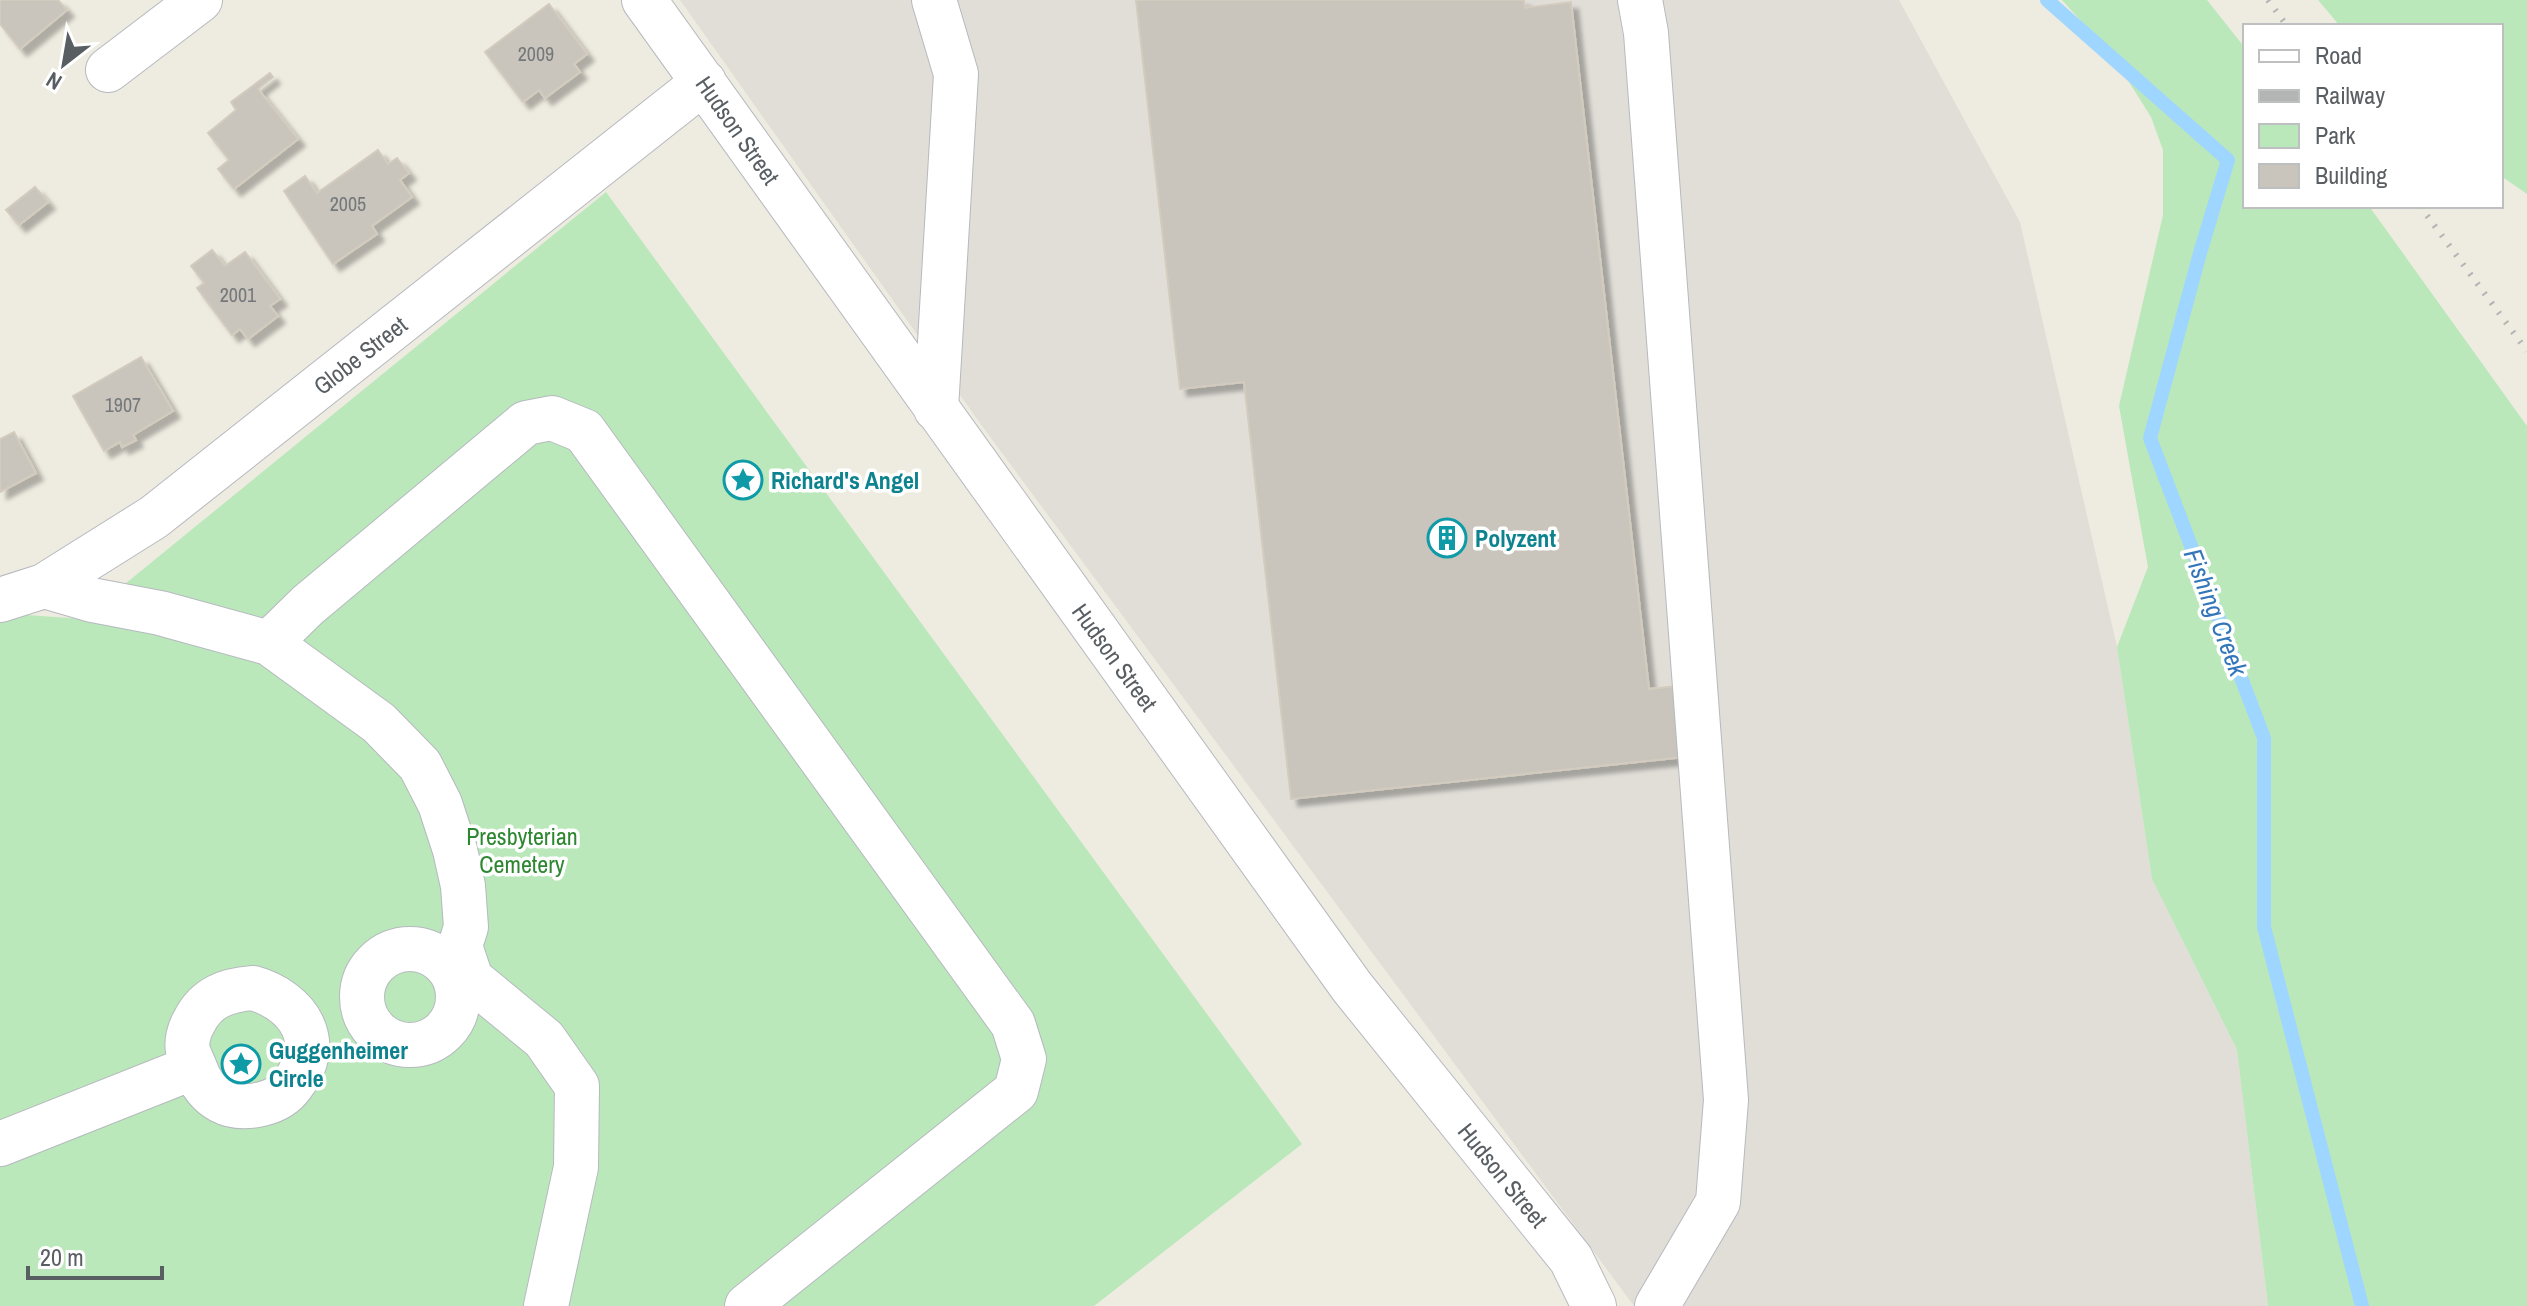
<svg xmlns="http://www.w3.org/2000/svg" width="2527" height="1306" font-family="'Archivo Narrow',sans-serif">
	<style>
		.industrial { fill: #e1ded8 }
		.green { fill: #bae8ba }
		.lines { fill: none; stroke-linecap: round; stroke-linejoin: round }
		.stream { stroke: #9fd6ff; stroke-width: 14 }
		.building { fill: #c9c5bd; stroke: #d3ccbe; stroke-width: 2; filter: url(#shadow) }
		.minor-casing { stroke: #b6b9bf; stroke-width: 46 }
		.minor { stroke: #fff; stroke-width: 44 }
		.rail { stroke: #b3b4b4; stroke-width: 6; stroke-dasharray: 2 10; stroke-linecap: butt }
		.labels { text-anchor: middle; dominant-baseline: central; stroke-width: 7; stroke-linejoin: round; paint-order: stroke }
		.number-label { font-size: 20px; fill: #75787a }
		.street-label { font-size: 24px; fill: #595e63; stroke: #fff }
		.culture-label { font-size: 24px; font-weight: bold; fill: #0d838f; stroke: #fff; text-anchor: start }
		.park-label { font-size: 24px; fill: #2d8730; stroke: #fff }
		.water-label { font-size: 26px; font-style: italic; fill: #3376ba; stroke: #fff }
	</style>
	<defs>
		<filter id="shadow"><feDropShadow dx="7" dy="7" stdDeviation="2" flood-color="#0004"/></filter>
	</defs>
	<rect width="100%" height="100%" fill="#eeebe0"/>
	<path class="industrial" d="M680,0H1899L2020,222L2117,647L2152,879L2237,1050L2268,1306H1634L982,426Z"/>
	<path class="green" d="M2062,0H2207L2245,48V206H2369L2527,426V1306H2268L2237,1050L2152,879L2117,647L2148,567L2119,406L2163,215V150L2151,117L2114,58Z
		M2318,0H2527V194L2501,176V26H2340Z
		M606,192L1302,1144L1094,1306H0V613L82,619Z"/>
	<g class="lines">
		<path class="stream" d="M2047,0L2228,160L2200,253L2150,438L2264,738V927L2362,1306"/>
	</g>
	<path class="building" d="M0,0H58L67,10L20,49L0,24Z
		M1136,0H1524L1525,8L1571,2L1649,689L1677,686L1684,757L1291,799L1244,382L1180,389Z
		M549,4L587,54L574,64L580,72L545,98L539,90L523,102L485,52Z
		M270,73L273,77L258,89L298,139L234,189L218,169L229,160L208,133L236,110L231,102Z
		M378,150L388,164L397,158L409,173L400,180L412,197L372,226L377,234L333,264L284,191L305,176L317,193Z
		M35,187L48,202L19,225L6,210Z
		M212,250L225,266L245,252L280,299L270,306L278,316L248,339L240,329L232,335L197,288L204,283L191,266Z
		M141,357L173,411L133,435L136,440L122,447L120,442L104,451L73,396Z
		M14,432L36,473L0,492V439Z"/>
	<g class="lines">
		<defs>
			<path id="minor" d="M644,0L1352,987L1571,1259L1594,1306
				M934,0L956,74L936,409
				M1640,0L1646,33L1726,1100L1718,1202L1657,1306
				M108,70L200,0
				M44,586L92,600L160,613L269,643L379,723L420,765L440,804L455,850L463,886L466,927L460,946L471,979L544,1039L577,1086L576,1167L546,1306
				M0,600L44,586L154,517L704,82
				M269,643L308,605L526,423L552,418L584,431L1013,1024L1024,1059L1016,1091L747,1306
				M362 997a48 48 0 1 1 96 0a48 48 0 1 1-96 0Z
				M253,988C299,1001 326,1043 292,1085C285,1095 274,1101 262,1104C230,1112 206,1099 195,1068C193,1063 190,1057 188,1051C186,1042 189,1030 194,1022C206,997 227,990 253,988Z
				M0,1144L194,1067"/>
		</defs>
		<use href="#minor" class="minor-casing"/>
		<use href="#minor" class="minor"/>
		<path class="rail" d="M2268,0L2287,26
			M2420,206L2527,351"/>
	</g>
	<defs>
		<symbol id="sight-ring" viewBox="-11 -11 22 22"><circle r="9.5" fill="#fff" stroke="#0f9aa8" stroke-width="1.5"/><path d="M0-6L1.8-2.2L6-1.7L2.9 1.2L3.7 5.4L0 3.3L-3.7 5.4L-2.9 1.2L-6-1.7L-1.8-2.2Z" fill="#0f9aa8"/></symbol>
		<symbol id="building-ring" viewBox="-11 -11 22 22"><circle r="9.5" fill="#fff" stroke="#0f9aa8" stroke-width="1.5"/><path d="M-4-6H4V6H1V3H-1V6H-4ZM-2.5-4.3h1.7v1.8h-1.7ZM.8-4.3h1.7v1.8H.8ZM-2.5-1h1.7V.8h-1.7ZM.8-1h1.7V.8H.8Z" fill="#0f9aa8"/></symbol>
	</defs>
	<g fill-rule="evenodd">
		<use href="#sight-ring" x="721" y="458" width="44" height="44"/>
		<use href="#building-ring" x="1425" y="516" width="44" height="44"/>
		<use href="#sight-ring" x="219" y="1042" width="44" height="44"/>
	</g>
	<g class="labels">
		<g class="number-label">
			<text x="536" y="53">2009</text>
			<text x="348" y="203">2005</text>
			<text x="238" y="294">2001</text>
			<text x="123" y="404">1907</text>
		</g>
		<g class="street-label">
			<text transform="translate(738 130) rotate(55)">Hudson Street</text>
			<text transform="translate(360 355) rotate(-38)">Globe Street</text>
			<text transform="translate(1115 657) rotate(54)">Hudson Street</text>
			<text transform="translate(1503 1175) rotate(51)">Hudson Street</text>
		</g>
		<g class="culture-label">
			<text x="771" y="480">Richard's Angel</text>
			<text x="1475" y="538">Polyzent</text>
			<text x="269" y="1050">Guggenheimer<tspan x="269" dy="28">Circle</tspan></text>
		</g>
		<g class="park-label">
			<text x="522" y="836">Presbyterian<tspan x="522" dy="28">Cemetery</tspan></text>
		</g>
		<g class="water-label">
			<text transform="translate(2216 612) rotate(69)">Fishing Creek</text>
		</g>
	</g>
	<rect x="2243" y="24" width="260" height="184" fill="#ffffff" stroke="#bdbfc1" stroke-width="2"/>
	<rect x="2259" y="50" width="40" height="12" fill="#ffffff" stroke="#bdbfc1" stroke-width="2"/>
	<text x="2315" y="64" font-size="24" fill="#595e63">Road</text>
	<rect x="2259" y="90" width="40" height="12" fill="#b3b4b4" stroke="#bdbfc1" stroke-width="2"/>
	<text x="2315" y="104" font-size="24" fill="#595e63">Railway</text>
	<rect x="2259" y="124" width="40" height="24" fill="#bae8ba" stroke="#bdbfc1" stroke-width="2"/>
	<text x="2315" y="144" font-size="24" fill="#595e63">Park</text>
	<rect x="2259" y="164" width="40" height="24" fill="#c9c5bd" stroke="#bdbfc1" stroke-width="2"/>
	<text x="2315" y="184" font-size="24" fill="#595e63">Building</text>
	<g transform="translate(64 64) rotate(211)" stroke="#ffffff" stroke-width="6" paint-order="stroke">
	<path d="M0-6L14 30L0 20L-14 30Z" fill="#595e63"/>
	<text y="-12" font-size="22" font-weight="bold" text-anchor="middle" fill="#595e63">N</text>
	</g>
	<path d="M28 1266v12h134v-12" fill="none" stroke="#595e63" stroke-width="4"/>
	<text x="40" y="1266" font-size="24" fill="#595e63" stroke="#ffffff" stroke-width="6" paint-order="stroke">20 m</text>
</svg>
